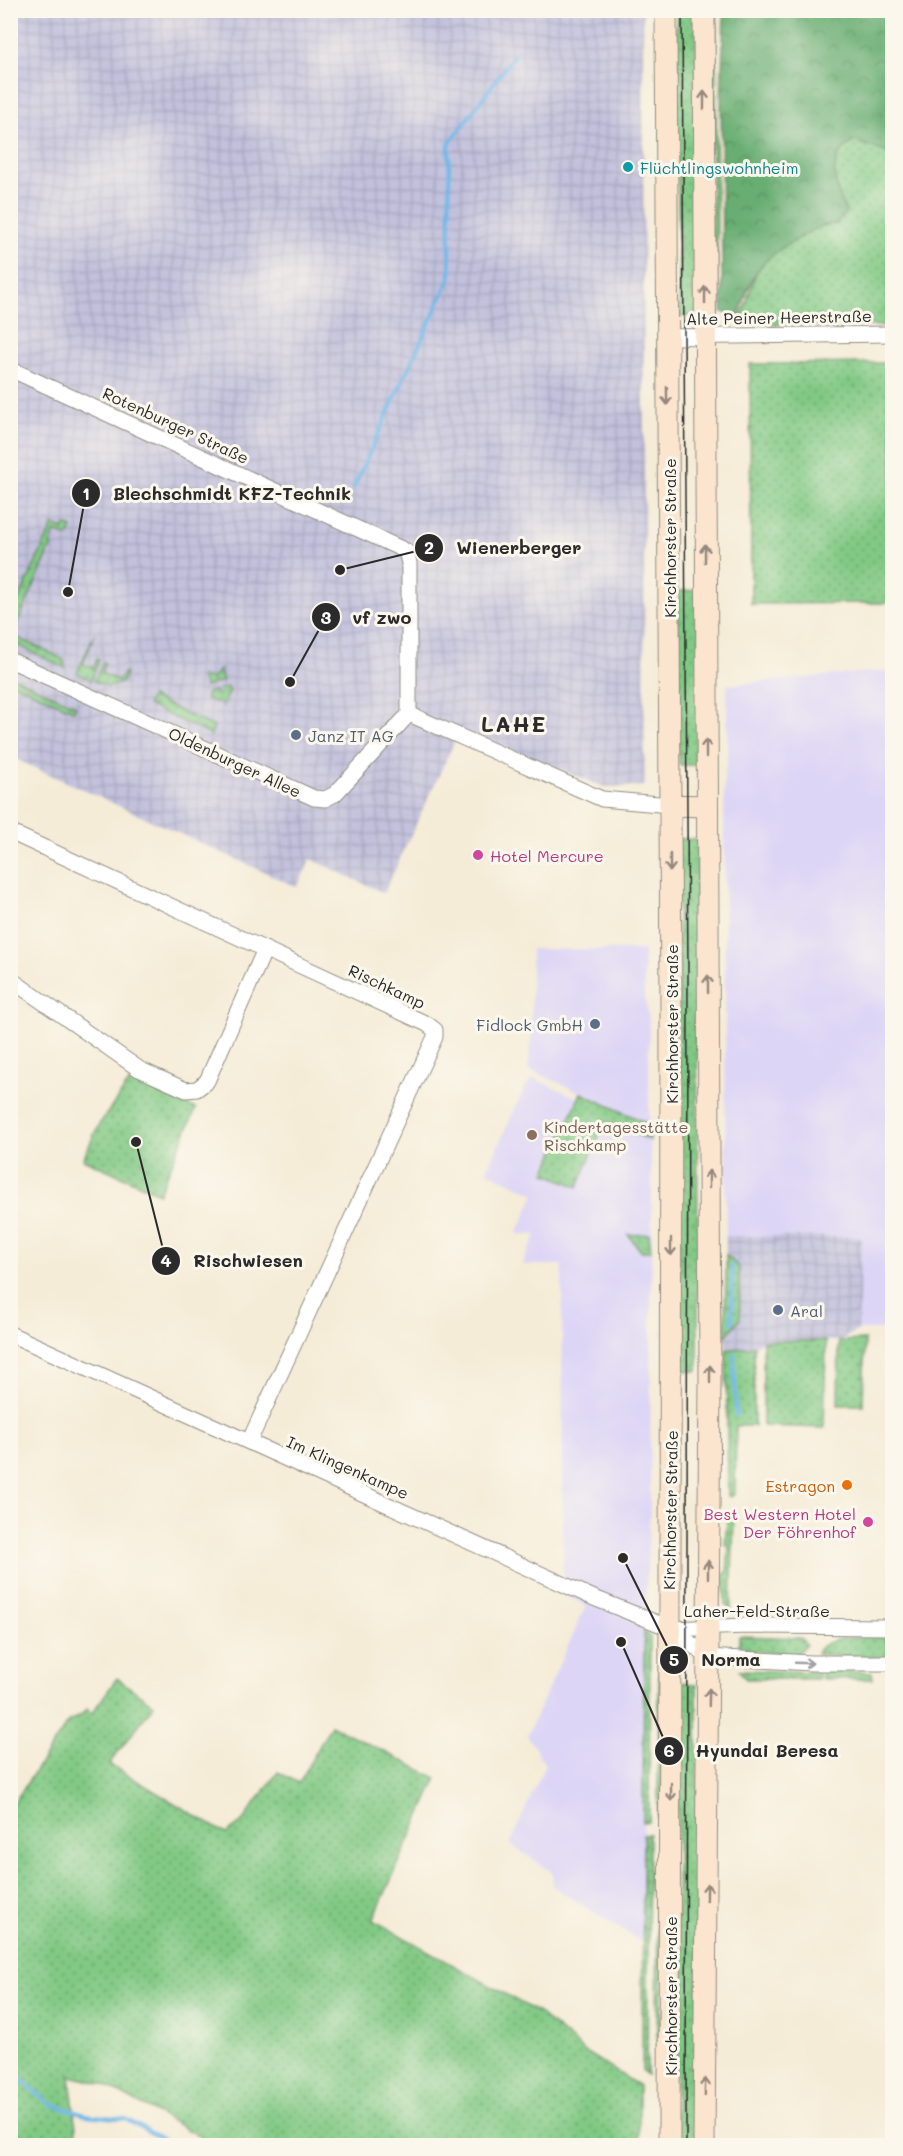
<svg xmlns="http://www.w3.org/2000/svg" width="903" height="2156" font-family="Mali,sans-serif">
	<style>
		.built { fill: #ddd5f6 }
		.industrial { fill: url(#industrial-grid) }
		.grass { fill: url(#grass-dots); stroke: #567a58; stroke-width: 1.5 }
		.forest { fill: url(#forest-crowns); stroke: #4a6c4e; stroke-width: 1.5 }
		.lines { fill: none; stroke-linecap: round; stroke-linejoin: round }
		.stream { stroke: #71b8e8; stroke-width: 4 }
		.street-casing { stroke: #908c81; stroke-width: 17 }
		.secondary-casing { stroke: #908c81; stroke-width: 23 }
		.street { stroke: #fff; stroke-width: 15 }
		.secondary { stroke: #fce5cf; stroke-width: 21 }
		.tram { stroke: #2b2b2b; stroke-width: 1.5 }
		.oneway { stroke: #94887d }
		.oneway2 { stroke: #a0a0a0 }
		.culture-dot { fill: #0f9aa8; stroke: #fbf7ec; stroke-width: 2 }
		.service-dot { fill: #5c6f8a; stroke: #fbf7ec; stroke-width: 2 }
		.hotel-dot { fill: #d1479c; stroke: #fbf7ec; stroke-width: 2 }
		.education-dot { fill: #8d6e63; stroke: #fbf7ec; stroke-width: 2 }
		.food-dot { fill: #e8710a; stroke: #fbf7ec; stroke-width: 2 }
		.labels { text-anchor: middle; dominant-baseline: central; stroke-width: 6; stroke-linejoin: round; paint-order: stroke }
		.culture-label { font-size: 16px; fill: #0d838f; stroke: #fbf7ec; text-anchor: start }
		.street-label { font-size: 16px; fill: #2b2b2b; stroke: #fbf7ec }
		.service-label { font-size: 16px; fill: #4e5e75; stroke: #fbf7ec; text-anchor: start }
		.hotel-label { font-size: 16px; fill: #b23c85; stroke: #fbf7ec; text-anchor: start }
		.education-label { font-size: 16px; fill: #785e54; stroke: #fbf7ec; text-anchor: start }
		.food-label { font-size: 16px; fill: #c56008; stroke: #fbf7ec; text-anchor: end }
		.district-label { font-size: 22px; font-weight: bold; letter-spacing: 1.5px; fill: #2b2b2b; stroke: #fbf7ec }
		.leader { fill: none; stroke: #2b2b2b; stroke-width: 2 }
		.callout-dot { fill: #2b2b2b; stroke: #fbf7ec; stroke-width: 2 }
		.mark-label { font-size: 18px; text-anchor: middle; font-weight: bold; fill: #fff }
		.callout-label { font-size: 18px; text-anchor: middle; font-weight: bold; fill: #2b2b2b; stroke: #fbf7ec; stroke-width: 6; stroke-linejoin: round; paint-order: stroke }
	</style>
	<defs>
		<pattern id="industrial-grid" width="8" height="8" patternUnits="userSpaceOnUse" patternTransform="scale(1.5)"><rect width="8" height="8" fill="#c2c1dc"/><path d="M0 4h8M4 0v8" fill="none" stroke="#a7a6bd"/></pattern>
		<pattern id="grass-dots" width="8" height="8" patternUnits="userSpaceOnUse" patternTransform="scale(1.5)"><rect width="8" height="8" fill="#81c984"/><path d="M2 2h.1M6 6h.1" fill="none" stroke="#6aa36c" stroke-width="1.8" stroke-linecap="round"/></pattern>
		<pattern id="forest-crowns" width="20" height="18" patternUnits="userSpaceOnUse" patternTransform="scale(1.5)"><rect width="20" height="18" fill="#68ad72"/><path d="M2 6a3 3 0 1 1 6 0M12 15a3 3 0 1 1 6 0" fill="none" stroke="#568d5e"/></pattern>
	</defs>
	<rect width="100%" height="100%" fill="#fbf7ec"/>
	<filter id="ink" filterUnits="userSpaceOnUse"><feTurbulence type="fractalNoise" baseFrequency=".0167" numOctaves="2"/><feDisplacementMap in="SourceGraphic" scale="12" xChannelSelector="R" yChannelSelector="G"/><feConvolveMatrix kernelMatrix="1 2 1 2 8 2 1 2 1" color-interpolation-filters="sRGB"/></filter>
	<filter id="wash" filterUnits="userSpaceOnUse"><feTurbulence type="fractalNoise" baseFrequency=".008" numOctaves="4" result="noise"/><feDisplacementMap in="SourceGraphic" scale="24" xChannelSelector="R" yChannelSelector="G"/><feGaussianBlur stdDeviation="1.35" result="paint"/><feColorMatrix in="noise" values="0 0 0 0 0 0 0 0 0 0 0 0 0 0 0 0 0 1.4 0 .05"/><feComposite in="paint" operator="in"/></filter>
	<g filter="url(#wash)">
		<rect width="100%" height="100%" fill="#f5ecd7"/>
		<path class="built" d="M892,670V1330H858L860,1237L726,1236L724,772L727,763V685Z
			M531,949L644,950V996L649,1019V1124L652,1184L650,1508L644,1632L643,1943L552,1886L553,1873L510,1844L545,1765L527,1735L586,1606L563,1595L562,1265H522L536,1235L517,1234L535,1194L486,1171L525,1087L533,1078L578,1098L581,1093L528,1069L531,1041Z"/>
		<path class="industrial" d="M11,11H643L645,786L604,787L460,730L384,893L311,859L297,887L11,757Z
			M726,1236L861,1237L858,1330L839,1341H763L754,1346L726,1350Z"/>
		<path class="grass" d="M718,10L716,33L717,317L712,309V11Z
			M676,11H696L699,316L679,317Z
			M855,141L892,154V326L739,324L759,265L774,251L818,226L836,224L846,212C833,185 824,157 855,141Z
			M892,363V603L751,604L750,364Z
			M53,525L63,529L65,525L72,528L68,537L55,532L50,544L52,545L12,635L63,659L65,668L11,642V617Z
			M699,590L701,765H679L677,591Z
			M95,633L83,664L93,668L97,659L99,660L91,680L77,673Z
			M103,662L105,663L101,673L119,681L124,672L126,673L122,683L108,687L94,681Z
			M219,670L223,681L205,687L201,677L212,679Z
			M11,676L76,706L74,711L11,682Z
			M227,687L230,691L223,705L206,699L207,693L215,691L217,695L220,693L219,689Z
			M151,697L214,727L211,735L147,705Z
			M678,839H697L698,1371H680Z
			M131,1080L196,1109L159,1193L83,1159L98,1126Z
			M581,1093L649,1124L650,1140L605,1121L578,1187L545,1173Z
			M649,1234L651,1251H641L628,1235Z
			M726,1255L739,1267L740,1319L725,1337Z
			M865,1340L863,1405H838L839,1341Z
			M763,1341H826L824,1428L763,1426Z
			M754,1346V1426H736L735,1492L731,1497L728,1496L726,1350Z
			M728,1511L734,1515L731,1610L725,1605L724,1574L727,1573L729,1545H725Z
			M644,1632L650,1637L649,1821L643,1822Z
			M739,1636L801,1638L806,1645L797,1654L739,1650Z
			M892,1638V1658L817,1654C824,1632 873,1638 892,1638Z
			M659,1646H661L663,1813L658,1817Z
			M739,1670L818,1672V1679H746Z
			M822,1672H872L873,1679H822Z
			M117,1678L154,1705L109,1764L226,1834L241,1823L278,1772L299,1783L331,1725L437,1778L373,1920L539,2013L585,2052L639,2086V2145H215L104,2084L70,2076L78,2145L11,2144V1807L68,1722L81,1715L87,1709L92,1713Z
			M683,1682L697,1685L699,2145L676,2146L678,1683Z
			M643,1834H649L647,2075L642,2071Z
			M658,1836L664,1839L661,2083L657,2081Z"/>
		<path class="forest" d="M724,11H892V154L855,141C825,156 834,185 846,212L836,224C814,226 813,231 794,241C757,261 751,277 739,317L722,312L721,99Z"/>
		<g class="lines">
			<path class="stream" d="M353,489L450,278L449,144L515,54
				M732,1323V1265
				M734,1355L736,1415
				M10,2070L50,2104L85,2115L125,2119L176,2146"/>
		</g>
	</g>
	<g filter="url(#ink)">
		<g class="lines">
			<defs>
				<path id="street" d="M667,337L892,334
					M10,369L406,551L409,563V714
					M10,660L314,798L325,799L335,794L409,714
					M409,714L602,799L670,805
					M10,832L427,1024L435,1030V1037L249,1442
					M10,979L139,1069L186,1090L197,1089L207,1081L265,949
					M10,1334L594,1598L672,1629L708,1657L811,1663H892
					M672,1629L745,1626L892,1627"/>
				<path id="secondary" d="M666,10L671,1010L669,2146
					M704,10L710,1381L704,2146
					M670,805L707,806"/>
			</defs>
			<use href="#street" class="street-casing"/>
			<use href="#secondary" class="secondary-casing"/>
			<use href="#street" class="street"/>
			<use href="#secondary" class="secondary"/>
			<path class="tram" d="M682,10L688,975L686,2146"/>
		</g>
		<defs><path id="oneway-shaft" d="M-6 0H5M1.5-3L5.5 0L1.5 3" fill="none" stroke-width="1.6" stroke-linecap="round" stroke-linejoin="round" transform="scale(1.5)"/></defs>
		<g class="oneway">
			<use href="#oneway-shaft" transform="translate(704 100) rotate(-90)"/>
			<use href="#oneway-shaft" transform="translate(705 295) rotate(-90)"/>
			<use href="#oneway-shaft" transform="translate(667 396) rotate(89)"/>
			<use href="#oneway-shaft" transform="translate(705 553) rotate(-90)"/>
			<use href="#oneway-shaft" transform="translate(706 748) rotate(-90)"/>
			<use href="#oneway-shaft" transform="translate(670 863) rotate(90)"/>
			<use href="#oneway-shaft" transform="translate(708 984) rotate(-90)"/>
			<use href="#oneway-shaft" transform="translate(709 1179) rotate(-90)"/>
			<use href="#oneway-shaft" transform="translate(671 1247) rotate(90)"/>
			<use href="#oneway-shaft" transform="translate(710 1374) rotate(-90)"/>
			<use href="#oneway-shaft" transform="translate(708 1569) rotate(-90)"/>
			<use href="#oneway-shaft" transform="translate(709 1697) rotate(-89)"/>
			<use href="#oneway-shaft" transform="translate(671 1792) rotate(90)"/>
			<use href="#oneway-shaft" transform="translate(707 1892) rotate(-89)"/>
			<use href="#oneway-shaft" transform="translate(705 2087) rotate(-89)"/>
		</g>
		<use class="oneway2" href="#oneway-shaft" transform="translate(804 1663) rotate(2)"/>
	</g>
	<circle class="culture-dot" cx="628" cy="167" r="6"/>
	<g class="service-dot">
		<circle cx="296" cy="735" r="6"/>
		<circle cx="595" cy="1024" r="6"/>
		<circle cx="778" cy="1310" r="6"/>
	</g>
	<g class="hotel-dot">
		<circle cx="478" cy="855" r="6"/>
		<circle cx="868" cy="1522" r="6"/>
	</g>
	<circle class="education-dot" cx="532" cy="1135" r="6"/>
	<circle class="food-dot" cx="847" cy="1485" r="6"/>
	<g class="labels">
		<g class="culture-label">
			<text x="640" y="167">Flüchtlingswohnheim</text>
		</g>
		<g class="street-label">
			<text transform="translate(779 317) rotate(-1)">Alte Peiner Heerstraße</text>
			<text transform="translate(176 425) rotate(25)">Rotenburger Straße</text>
			<text transform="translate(669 538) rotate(-90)">Kirchhorster Straße</text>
			<text transform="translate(235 762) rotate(25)">Oldenburger Allee</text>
			<text transform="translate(387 986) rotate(25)">Rischkamp</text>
			<text transform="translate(671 1024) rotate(-90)">Kirchhorster Straße</text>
			<text transform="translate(348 1467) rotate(24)">Im Klingenkampe</text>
			<text transform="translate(670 1510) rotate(-89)">Kirchhorster Straße</text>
			<text x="757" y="1610">Laher-Feld-Straße</text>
			<text transform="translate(670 1996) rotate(-90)">Kirchhorster Straße</text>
		</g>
		<g class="service-label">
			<text x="308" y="735">Janz IT AG</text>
			<text x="583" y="1024" text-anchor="end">Fidlock GmbH</text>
			<text x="790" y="1310">Aral</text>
		</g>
		<g class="hotel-label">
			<text x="490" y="855">Hotel Mercure</text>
			<text x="856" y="1513" text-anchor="end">Best Western Hotel<tspan x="856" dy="18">Der Föhrenhof</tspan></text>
		</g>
		<g class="education-label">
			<text x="544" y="1126">Kindertagesstätte<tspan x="544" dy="18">Rischkamp</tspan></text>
		</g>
		<g class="food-label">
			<text x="835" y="1485">Estragon</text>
		</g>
		<g class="district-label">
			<text x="514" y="723">LAHE</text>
		</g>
	</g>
	<path class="leader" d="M68 592L86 493M340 570L429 548M290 682L326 617M136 1142L166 1261M623 1558L674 1660M621 1642L669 1751"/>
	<g class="callout-dot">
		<circle cx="68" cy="592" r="6"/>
		<circle cx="340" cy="570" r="6"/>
		<circle cx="290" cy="682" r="6"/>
		<circle cx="136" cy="1142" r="6"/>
		<circle cx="623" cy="1558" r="6"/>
		<circle cx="621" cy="1642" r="6"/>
		<circle cx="86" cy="493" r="15"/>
		<circle cx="429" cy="548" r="15"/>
		<circle cx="326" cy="617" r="15"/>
		<circle cx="166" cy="1261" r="15"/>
		<circle cx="674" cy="1660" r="15"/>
		<circle cx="669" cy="1751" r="15"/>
	</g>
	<g class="mark-label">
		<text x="86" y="500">1</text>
		<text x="429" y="554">2</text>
		<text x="326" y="624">3</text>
		<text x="166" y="1267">4</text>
		<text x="674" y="1666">5</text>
		<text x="669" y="1757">6</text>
	</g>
	<g class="callout-label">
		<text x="232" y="500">Blechschmidt KFZ-Technik</text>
		<text x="519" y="554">Wienerberger</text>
		<text x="382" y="624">vf zwo</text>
		<text x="248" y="1267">Rischwiesen</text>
		<text x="731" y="1666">Norma</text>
		<text x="767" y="1757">Hyundai Beresa</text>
	</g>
	<rect width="903" height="2156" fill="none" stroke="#fbf7ec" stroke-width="36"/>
</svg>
